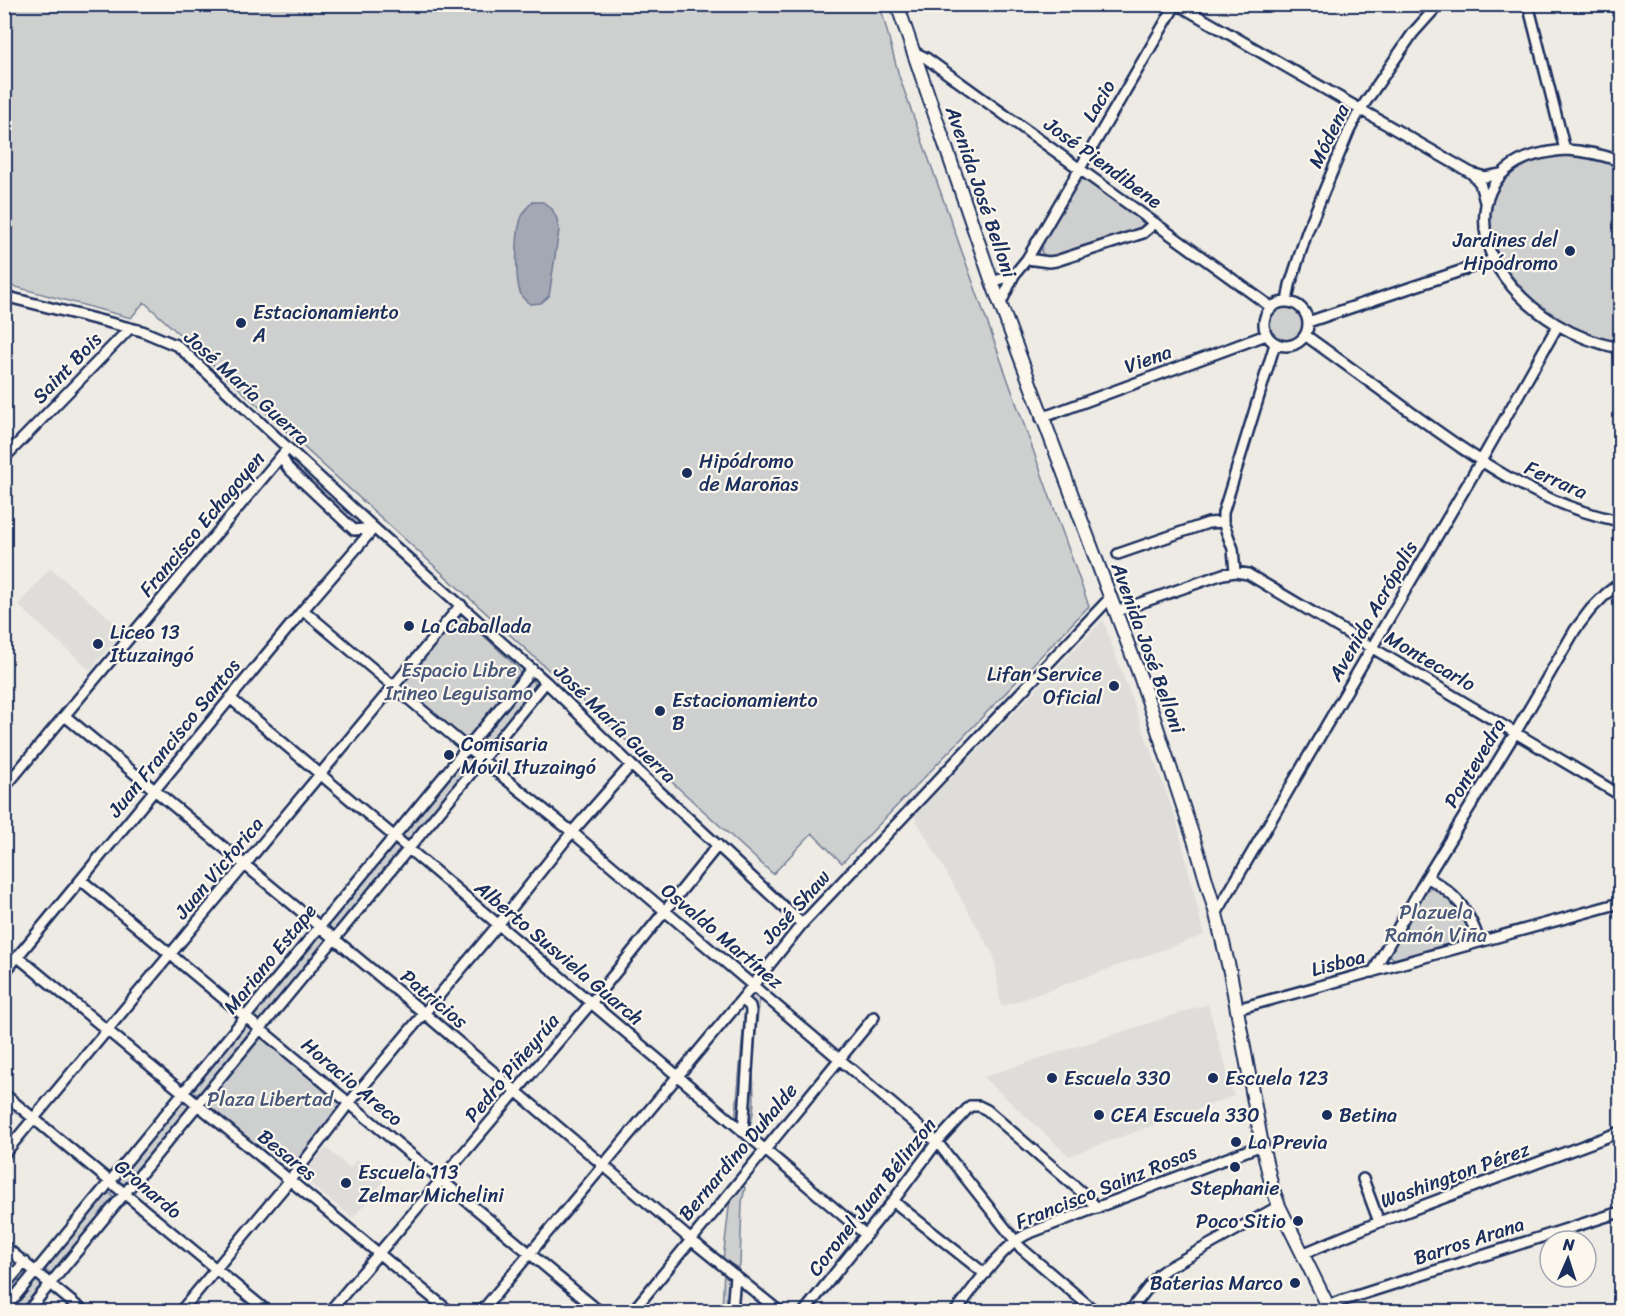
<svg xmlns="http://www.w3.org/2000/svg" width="1625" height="1316" font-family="Sriracha,sans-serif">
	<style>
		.built { fill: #deddda }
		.green { fill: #cecfcf; stroke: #747f96; stroke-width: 1.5 }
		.water { fill: #a3a8b4; stroke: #6d7892; stroke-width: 1.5 }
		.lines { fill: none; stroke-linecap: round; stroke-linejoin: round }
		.minor-casing { stroke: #1b2f5e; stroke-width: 14 }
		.major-casing { stroke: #1b2f5e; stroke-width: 16 }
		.minor { stroke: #fbf7ec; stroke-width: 9 }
		.major { stroke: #fbf7ec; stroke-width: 12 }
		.poi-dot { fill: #1b2f5e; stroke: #fbf7ec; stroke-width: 2 }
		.labels { text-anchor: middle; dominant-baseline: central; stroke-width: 4.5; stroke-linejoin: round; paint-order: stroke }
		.street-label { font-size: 20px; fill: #1b2f5e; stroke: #fbf7ec }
		.poi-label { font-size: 20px; fill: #1b2f5e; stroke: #fbf7ec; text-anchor: start }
		.park-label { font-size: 20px; fill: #48577a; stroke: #fbf7ec }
	</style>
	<rect width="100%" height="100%" fill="#eeebe4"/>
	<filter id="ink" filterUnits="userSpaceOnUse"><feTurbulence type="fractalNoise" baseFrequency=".0167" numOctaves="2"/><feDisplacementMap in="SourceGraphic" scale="12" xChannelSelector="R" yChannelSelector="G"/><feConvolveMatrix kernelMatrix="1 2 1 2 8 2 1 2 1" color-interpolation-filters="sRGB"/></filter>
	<g filter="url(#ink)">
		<path class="built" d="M50,568L124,630L90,670L18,605Z
			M1103,620L1177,822L1204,935L1001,1007L994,956L914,816Z
			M1208,1004L1234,1096L1069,1156L983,1077Z
			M326,1148L350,1168L357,1159L384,1181L353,1218L305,1180L304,1174Z"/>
		<path class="green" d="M6,4L880,5L899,76L1089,606L842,863L812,833L773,874L144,302L131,318L5,284L4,7Z
			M1562,153L1598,157L1620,164V344L1610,343L1562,325L1540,310L1508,277L1497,257L1492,242L1489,228L1488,214L1495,184L1525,161Z
			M1083,179H1087L1143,219L1144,222L1143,228L1051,257L1044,256L1041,251L1043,242L1077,183Z
			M1267 325a18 18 0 1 1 36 0a18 18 0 1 1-36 0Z
			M458,619L468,621L518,668L520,673L518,678L465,741L404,690V681L455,620Z
			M529,681H533L535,687L482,750H477L475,747L477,743Z
			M469,755L474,759V761L409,840H404L402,837L403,833L467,756Z
			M393,846L399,847L400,852L335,931H330L328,928L329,924Z
			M1430,889C1433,889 1437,889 1440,890C1453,896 1473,925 1470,940L1396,962L1390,955L1391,948L1424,893Z
			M320,935H324L327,941L261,1020H256L255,1017L256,1013Z
			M755,992L760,994C759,1010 756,1025 755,1041C754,1050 753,1060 753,1069C753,1086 757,1114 748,1129L735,1122L745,1010L740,1006L751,993Z
			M244,1026H249L252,1031L200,1094L195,1093L193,1091L194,1087Z
			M260,1038H264L342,1102V1107L292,1168H284L207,1105V1099Z
			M182,1102H186L189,1108L126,1184H121L119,1181L121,1177Z
			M742,1184L745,1188L742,1202L740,1265L738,1268L723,1260L730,1198Z
			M107,1194H111L114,1199L53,1273H48L46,1270L47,1266Z
			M724,1269L740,1281L739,1311L722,1312Z
			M35,1280L40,1281L41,1285L20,1311L9,1312Z"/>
		<path class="water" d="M532,202H543L552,209L557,219L559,230L549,296L541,303L530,304C527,302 525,300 523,298C514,287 516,237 520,222C522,214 526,208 532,202Z"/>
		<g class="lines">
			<defs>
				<path id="minor" d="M1177,4L1471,173L1485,177L1501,174
					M1528,4L1565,150
					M912,51L926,58L1271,307
					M1620,161C1603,155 1585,151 1567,150C1559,150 1551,152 1544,153C1489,164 1473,209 1493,259C1496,266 1501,272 1505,278C1533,315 1575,340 1620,348
					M1473,175L1480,183L1485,202
					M1027,259L1049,262L1056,261L1143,233L1155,223
					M992,282L1014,275
					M4,296L142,331L178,346L374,528L546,682L631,765L802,924
					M1264 324a22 22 0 1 1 44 0a22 22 0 1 1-44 0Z
					M1287,302L1290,285L1307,232L1349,131L1360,110L1413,33L1439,4
					M1000,305L1014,275L1027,259L1176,4
					M1308,322L1493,260
					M1305,335C1341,361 1377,387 1412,413C1476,459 1541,506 1620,521
					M1041,418L1266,335
					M281,456L288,468L354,530L374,528
					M4,458L130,328
					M1118,554L1208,523L1223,522
					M1235,572L1233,549L1223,522V513L1275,344
					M303,610L467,748L572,832L665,911L937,1142L1021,1248L1096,1312
					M1115,612L1223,574L1235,572L1248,574L1620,795
					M230,698L866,1235
					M65,716L424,1013L690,1239L780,1312
					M4,788L288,448
					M1427,877C1456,894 1469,910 1479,941
					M81,880L600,1312
					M1216,914L1481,461L1558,325
					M18,957L450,1312
					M1373,972L1427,877L1514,735L1575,630L1591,609L1607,593L1620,583
					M4,973L303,610L374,528
					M742,999L750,1006L751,1011L743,1132
					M1237,1009L1620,903
					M4,1094L268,1312
					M4,1154L461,605
					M1363,1179L1379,1222
					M893,1201L985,1274
					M4,1246L84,1312
					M1302,1254L1379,1222L1620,1132
					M4,1286L25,1262
					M1328,1305L1620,1212
					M4,1310L532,669
					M27,1312L546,682
					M180,1312L290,1180L349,1103L498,925L572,832L631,765
					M329,1312L591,1003L718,845
					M481,1312L742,999L802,924L1110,598
					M632,1312L874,1017
					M732,1312L735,1275
					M804,1312L893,1201L937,1142L970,1106H979L987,1110L1085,1195L1097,1208
					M955,1312C975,1287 1000,1248 1027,1234L1262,1145
					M1129,1312L1159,1274L1166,1269L1279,1206"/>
				<path id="major" d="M897,4L992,282L1141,679L1197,849L1216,914L1230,972L1262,1145L1272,1187L1279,1206L1331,1312"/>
			</defs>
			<use href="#minor" class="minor-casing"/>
			<use href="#major" class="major-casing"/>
			<use href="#minor" class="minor"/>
			<use href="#major" class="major"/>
		</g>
	</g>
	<g class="poi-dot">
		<circle cx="1570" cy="251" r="6"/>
		<circle cx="241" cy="323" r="6"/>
		<circle cx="687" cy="473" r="6"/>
		<circle cx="409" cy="626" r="6"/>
		<circle cx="98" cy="644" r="6"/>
		<circle cx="1114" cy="686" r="6"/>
		<circle cx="660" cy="711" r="6"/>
		<circle cx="449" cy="755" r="6"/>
		<circle cx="1052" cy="1078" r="6"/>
		<circle cx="1213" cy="1078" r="6"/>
		<circle cx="1099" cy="1115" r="6"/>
		<circle cx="1327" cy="1115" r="6"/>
		<circle cx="1236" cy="1142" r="6"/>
		<circle cx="1235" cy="1167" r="6"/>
		<circle cx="346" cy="1183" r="6"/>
		<circle cx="1298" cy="1221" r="6"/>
		<circle cx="1295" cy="1283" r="6"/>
	</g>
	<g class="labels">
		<g class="street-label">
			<text transform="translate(1099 101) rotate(-60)">Lacio</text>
			<text transform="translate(1329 136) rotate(-64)">Módena</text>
			<text transform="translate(1103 163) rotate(36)">José Piendibene</text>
			<text transform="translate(981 192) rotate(71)">Avenida José Belloni</text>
			<text transform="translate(1148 359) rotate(-20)">Viena</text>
			<text transform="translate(67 368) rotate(-46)">Saint Bois</text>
			<text transform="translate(247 388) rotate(42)">José María Guerra</text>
			<text transform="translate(1556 480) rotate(24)">Ferrara</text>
			<text transform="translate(202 524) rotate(-50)">Francisco Echagoyen</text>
			<text transform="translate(1373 611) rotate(-60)">Avenida Acrópolis</text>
			<text transform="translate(1148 648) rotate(70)">Avenida José Belloni</text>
			<text transform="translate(1430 661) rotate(30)">Montecarlo</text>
			<text transform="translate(615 724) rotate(44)">José María Guerra</text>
			<text transform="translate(174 738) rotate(-51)">Juan Francisco Santos</text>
			<text transform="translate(1475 763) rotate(-59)">Pontevedra</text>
			<text transform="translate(219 868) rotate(-50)">Juan Victorica</text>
			<text transform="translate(796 907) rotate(-48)">José Shaw</text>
			<text transform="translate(722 936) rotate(40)">Osvaldo Martínez</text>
			<text transform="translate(559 953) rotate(40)">Alberto Susviela Guarch</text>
			<text transform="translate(270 959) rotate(-51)">Mariano Estape</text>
			<text transform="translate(1338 963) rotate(-15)">Lisboa</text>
			<text transform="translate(434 999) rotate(40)">Patricios</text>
			<text transform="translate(512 1068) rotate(-50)">Pedro Piñeyrúa</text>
			<text transform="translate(352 1082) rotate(40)">Horacio Areco</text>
			<text transform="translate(738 1152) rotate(-50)">Bernardino Duhalde</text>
			<text transform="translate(287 1155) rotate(39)">Besares</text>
			<text transform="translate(1455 1175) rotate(-20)">Washington Pérez</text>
			<text transform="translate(1106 1187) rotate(-22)">Francisco Sainz Rosas</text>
			<text transform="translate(148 1189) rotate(40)">Gronardo</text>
			<text transform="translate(872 1197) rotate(-52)">Coronel Juan Bélinzon</text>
			<text transform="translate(1469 1241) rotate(-18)">Barros Arana</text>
		</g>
		<g class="poi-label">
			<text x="1558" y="240" text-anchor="end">Jardines del<tspan x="1558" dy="23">Hipódromo</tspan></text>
			<text x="253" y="312">Estacionamiento<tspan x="253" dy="23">A</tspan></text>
			<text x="699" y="461">Hipódromo<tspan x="699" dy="23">de Maroñas</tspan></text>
			<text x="421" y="626">La Caballada</text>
			<text x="110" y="632">Liceo 13<tspan x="110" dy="23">Ituzaingó</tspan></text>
			<text x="1102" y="674" text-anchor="end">Lifan Service<tspan x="1102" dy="23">Oficial</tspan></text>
			<text x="672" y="700">Estacionamiento<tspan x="672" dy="23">B</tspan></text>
			<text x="461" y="744">Comisaria<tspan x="461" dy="23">Móvil Ituzaingó</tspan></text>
			<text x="1064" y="1078">Escuela 330</text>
			<text x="1225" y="1078">Escuela 123</text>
			<text x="1111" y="1115">CEA Escuela 330</text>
			<text x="1339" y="1115">Betina</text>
			<text x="1248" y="1142">La Previa</text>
			<text x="358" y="1172">Escuela 113<tspan x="358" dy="23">Zelmar Michelini</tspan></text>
			<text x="1235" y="1188" text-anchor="middle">Stephanie</text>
			<text x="1286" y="1221" text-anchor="end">Poco Sitio</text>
			<text x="1283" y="1283" text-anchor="end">Baterias Marco</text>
		</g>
		<g class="park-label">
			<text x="459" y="670">Espacio Libre<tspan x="459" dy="23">Irineo Leguisamo</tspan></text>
			<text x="1436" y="912">Plazuela<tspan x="1436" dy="23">Ramón Viña</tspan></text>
			<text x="270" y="1099">Plaza Libertad</text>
		</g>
	</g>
	<rect width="1625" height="1316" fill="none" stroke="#fbf7ec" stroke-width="24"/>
	<rect x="12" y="12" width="1601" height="1292" fill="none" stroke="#1b2f5e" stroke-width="2" filter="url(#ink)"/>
	<g transform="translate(1568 1259) rotate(3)"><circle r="28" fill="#fbf7ec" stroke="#a1a7b3" stroke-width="1.5"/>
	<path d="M0-4.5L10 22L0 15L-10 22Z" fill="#1b2f5e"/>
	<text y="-9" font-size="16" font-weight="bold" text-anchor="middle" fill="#1b2f5e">N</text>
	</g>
</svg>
